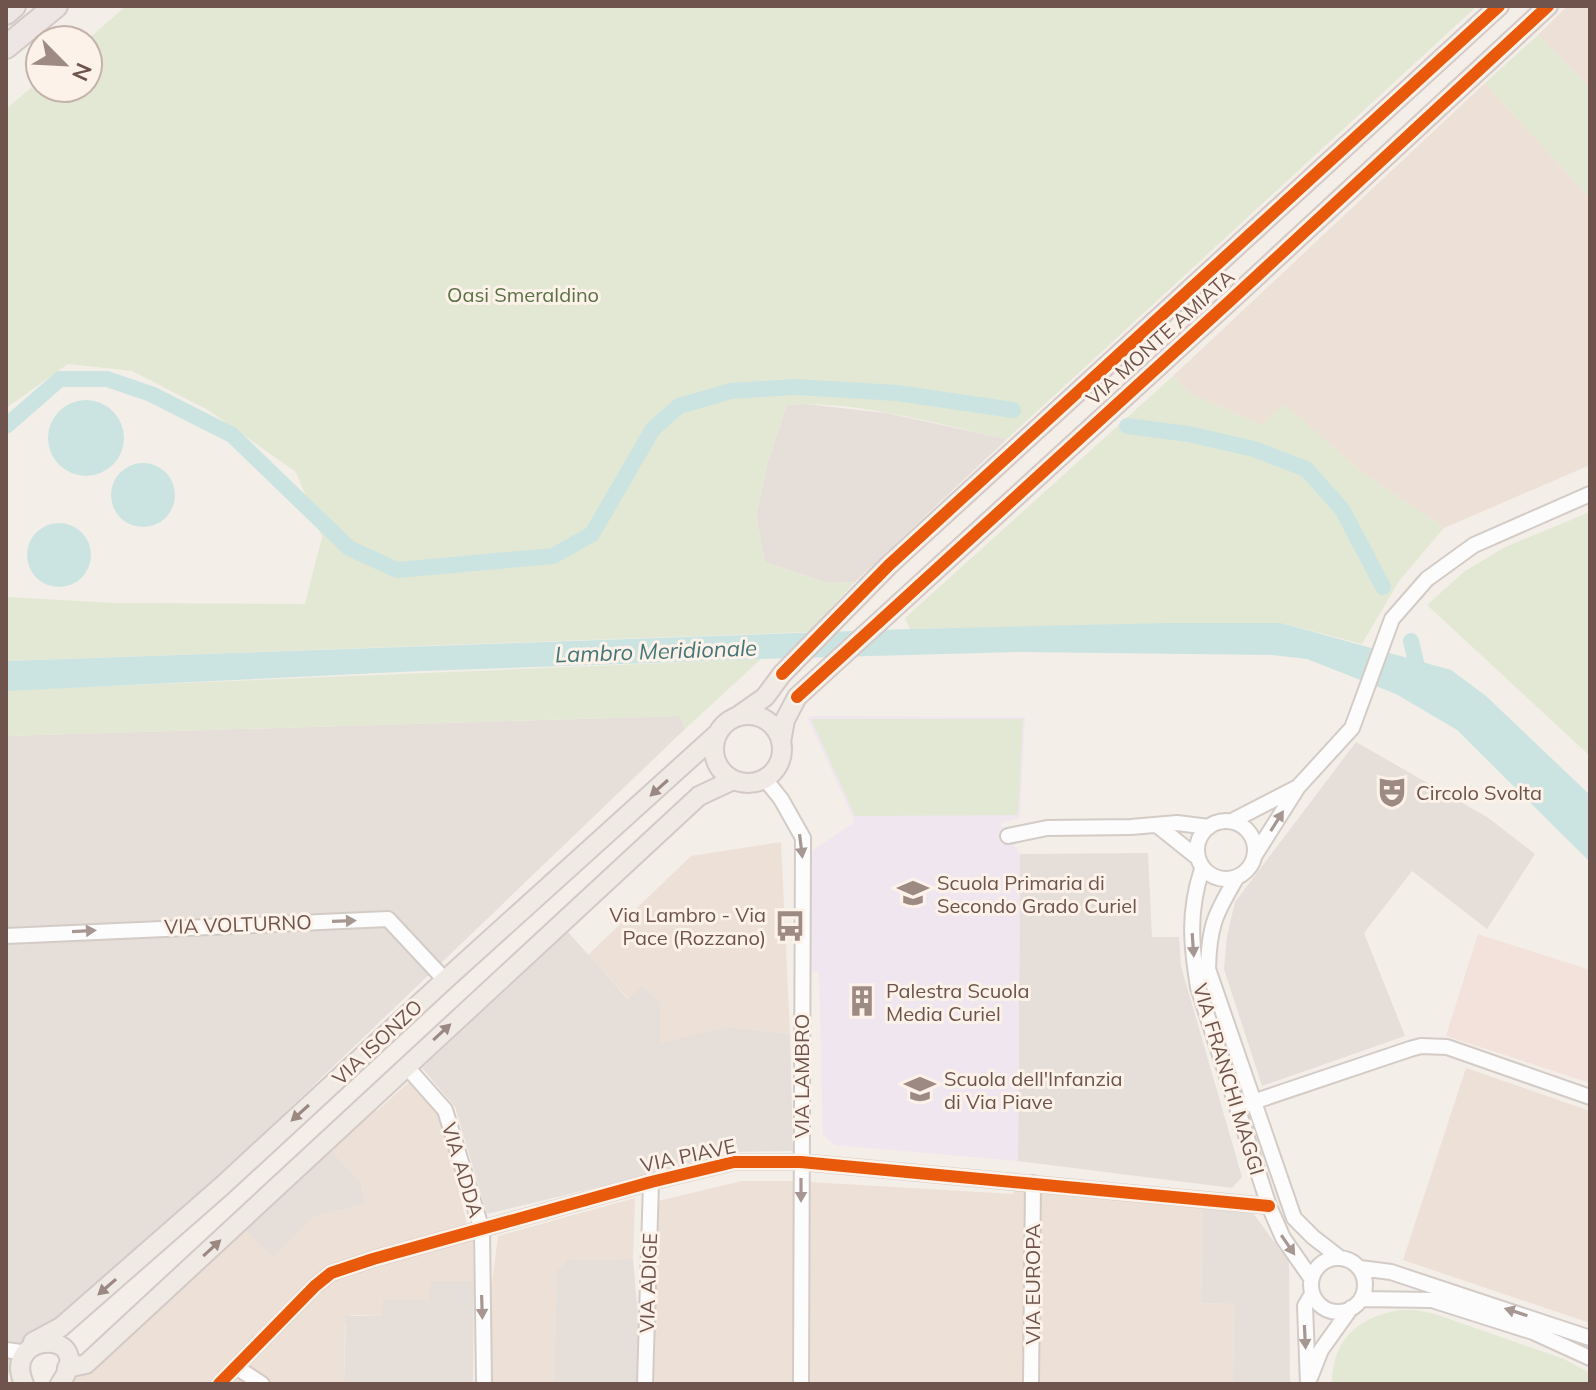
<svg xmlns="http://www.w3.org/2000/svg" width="1596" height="1390" font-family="Mulish,sans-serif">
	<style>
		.residential { fill: #ede0d6 }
		.commercial { fill: #f3e2dc }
		.industrial { fill: #e6ded9 }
		.education { fill: #efe6ef }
		.green { fill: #e3e8d4 }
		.water { fill: #cbe4e2 }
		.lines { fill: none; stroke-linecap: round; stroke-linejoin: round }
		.canal { stroke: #cbe4e2; stroke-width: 16 }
		.minor-casing { stroke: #d3cbc6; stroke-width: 18 }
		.major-casing { stroke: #d3c9c6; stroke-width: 22 }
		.highway-casing { stroke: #d3c9c6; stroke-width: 26 }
		.minor { stroke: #fdfcfc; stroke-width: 14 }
		.major { stroke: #f0eae5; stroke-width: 18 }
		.highway { stroke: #eee6e4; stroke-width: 22 }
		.cycleway-casing { stroke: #fcf2e9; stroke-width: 17 }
		.cycleway { stroke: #e8590c; stroke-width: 12 }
		.oneway { fill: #9c8882 }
		.oneway2 { fill: #a79792 }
		.labels { text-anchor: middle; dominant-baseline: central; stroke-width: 6; stroke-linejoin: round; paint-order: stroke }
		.park-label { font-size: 20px; fill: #597246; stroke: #fcf2e9 }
		.street-label { font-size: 20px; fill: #6e544c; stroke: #fcf2e9 }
		.poi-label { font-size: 20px; fill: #6e544c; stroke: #fcf2e9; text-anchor: start }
		.water-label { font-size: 22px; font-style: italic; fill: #467778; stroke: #fcf2e9 }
	</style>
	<rect width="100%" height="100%" fill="#f4eee8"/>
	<path class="residential" d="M1567,6H1590V88L1538,35Z
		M1485,83L1590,198V465L1444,528L1364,474L1284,405L1262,425L1189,393L1173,376Z
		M781,842L790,1034L727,1027L660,1045L642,986L629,999L588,955L691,856Z
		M1466,1068L1590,1111V1323L1403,1260Z
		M409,1082L442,1118L468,1230L473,1241L474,1281H431L430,1300H383V1316L351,1315L345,1326L344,1384H61L238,1223L275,1253L313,1217L365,1204L361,1182L323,1143L369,1103L377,1111Z
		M742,1181H792L1013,1194L1017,1181L1203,1204L1201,1303L1234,1304L1233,1384H646L658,1201Z
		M635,1198L633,1259L567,1260L557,1271L554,1384H486L492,1340V1283L498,1236Z"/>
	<path class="commercial" d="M1478,934L1590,970V1083L1446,1036Z"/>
	<path class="industrial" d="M805,404L886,413L1007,439L855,582L828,583L765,562L756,516L768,462L787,405Z
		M680,716L685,729L70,1319L21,1352L6,1378V736Z
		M1356,742L1487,817L1535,854L1487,929L1412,871L1364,933L1405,1036L1262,1086L1224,969L1227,936L1235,902Z
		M1148,853L1152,937H1179L1181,966L1242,1177L1232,1188L1018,1161L1020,854Z
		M568,932L628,999L642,986L660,1003V1044L727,1027L790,1034L793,1151L727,1152L643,1176L487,1214L455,1107L422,1068Z
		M323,1143L361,1182L365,1204L313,1217L273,1256L238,1223Z
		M1203,1204L1253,1213L1289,1262L1290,1384H1233L1234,1304L1201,1303Z
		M633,1259L644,1384H554L557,1271L567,1260Z
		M431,1281H474L473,1384L344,1382L346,1316H382L383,1300H429Z"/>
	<path class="education" d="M809,716L1025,717L1020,818L1000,823L1020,854L1018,1161L835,1145L823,1135L819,972L806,971L807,854L855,822L808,719Z"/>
	<path class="green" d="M126,6H1477L1007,439C940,425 856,400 787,405L768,462L756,516L765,562L828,583L855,582L809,632L6,661V597L117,603L305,604L322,537L296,472L208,410L132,371L68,364L6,408V109L40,80V88H88L87,40Z
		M1538,35L1590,88V198L1485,83Z
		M1173,376L1189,393L1262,425L1284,404L1364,474L1444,528L1399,581L1362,644L1281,623L910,629L905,618Z
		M1590,512V756L1427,605L1465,571L1505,547Z
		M761,659L685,729L679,716L6,736V691L12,690Z
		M811,719H1023L1018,815L855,816Z
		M1399,1310H1416L1435,1314L1564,1359L1590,1373V1384H1332C1332,1340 1357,1318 1399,1310Z"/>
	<path class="water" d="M48 438a38 38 0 1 1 76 0a38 38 0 1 1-76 0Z
		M111 495a32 32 0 1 1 64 0a32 32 0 1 1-64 0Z
		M27 555a32 32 0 1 1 64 0a32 32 0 1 1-64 0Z
		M1169,623H1281L1451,670L1486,696L1590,795V862L1457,730L1396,694L1307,659L1272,655L1020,652L761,659L422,671L6,691V661L910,629Z"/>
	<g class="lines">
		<path class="canal" d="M6,426L60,379H107L151,394L232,435L349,548L397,570L553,556L592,534L653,429L679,406L731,391L796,387L897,393L1013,410
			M1127,426L1188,434L1254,449L1306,469L1342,509L1383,587
			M1411,641L1420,679"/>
		<defs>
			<path id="minor" d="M765,779L781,799L803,838L801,1384
				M1197 850a29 29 0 1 1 58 0a29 29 0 1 1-58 0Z
				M1232,821L1298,787
				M1158,826L1198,858
				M1008,836L1047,828L1131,827L1177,823L1209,827
				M1255,855L1298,787L1352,728L1392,619L1427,579L1474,545L1590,494
				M1202,869C1188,912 1191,944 1198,987L1269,1206L1283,1238L1311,1278
				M1237,877C1215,914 1209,926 1208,969L1294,1218L1313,1237L1340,1258
				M6,936L388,919L445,980
				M406,1066L445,1110L482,1230L484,1384
				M1244,1105L1410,1049L1421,1046L1447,1047L1590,1097
				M1311 1285a27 27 0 1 1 54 0a27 27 0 1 1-54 0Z
				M1360,1268L1391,1272L1590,1338
				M1361,1299L1432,1300L1533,1332L1590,1358
				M6,1350L21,1352
				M236,1367L262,1384
				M1310,1378L1321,1350L1351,1308
				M219,1384L315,1286L331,1273L373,1259L651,1182L734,1162H801L1269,1206
				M645,1384L651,1182
				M1031,1384L1033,1183
				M1308,1384L1305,1306L1312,1294"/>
			<path id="major" d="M714 749a34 34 0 1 1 68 0a34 34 0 1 1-68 0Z
				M738,716L765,697L782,674L889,565L1499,6
				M781,742L785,720L797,697L1231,300L1548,6
				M33,1342L61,1327L222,1186L445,980L716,735
				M67,1368L86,1364L699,796L733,780
				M24,1384C0,1330 99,1328 60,1384"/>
			<path id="highway" d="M6,13L14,6
				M6,47L56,6"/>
		</defs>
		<use href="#minor" class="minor-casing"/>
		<use href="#major" class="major-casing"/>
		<use href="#highway" class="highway-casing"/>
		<use href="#minor" class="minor"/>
		<use href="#major" class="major"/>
		<use href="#highway" class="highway"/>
		<defs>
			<path id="cycleway" d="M782,674L889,565L1499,6
				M797,697L1231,300L1548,6
				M219,1384L315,1286L331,1273L373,1259L651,1182L734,1162H801L1269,1206"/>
		</defs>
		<use href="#cycleway" class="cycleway-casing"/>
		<use href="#cycleway" class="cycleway"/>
	</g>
	<defs><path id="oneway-solid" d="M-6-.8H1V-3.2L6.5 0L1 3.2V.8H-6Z" transform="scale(2)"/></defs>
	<g class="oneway">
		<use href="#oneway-solid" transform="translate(659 788) rotate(138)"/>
		<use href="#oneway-solid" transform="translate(442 1032) rotate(-43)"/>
		<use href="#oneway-solid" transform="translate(300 1113) rotate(138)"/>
		<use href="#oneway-solid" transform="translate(212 1248) rotate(-43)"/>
		<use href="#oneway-solid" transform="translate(107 1287) rotate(139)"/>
	</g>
	<g class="oneway2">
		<use href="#oneway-solid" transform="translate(1277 821) rotate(-58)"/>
		<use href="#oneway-solid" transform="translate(801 846) rotate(83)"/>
		<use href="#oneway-solid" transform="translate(344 921) rotate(-2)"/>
		<use href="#oneway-solid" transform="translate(84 931) rotate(-3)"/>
		<use href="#oneway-solid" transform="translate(1193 945) rotate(86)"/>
		<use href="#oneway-solid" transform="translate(801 1190) rotate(90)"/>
		<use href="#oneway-solid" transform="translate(1288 1245) rotate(56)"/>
		<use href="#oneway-solid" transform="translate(482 1307) rotate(88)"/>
		<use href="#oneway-solid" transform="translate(1516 1312) rotate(-162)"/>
		<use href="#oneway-solid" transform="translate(1305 1337) rotate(87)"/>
	</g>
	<defs>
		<symbol id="theatre-bare" viewBox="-9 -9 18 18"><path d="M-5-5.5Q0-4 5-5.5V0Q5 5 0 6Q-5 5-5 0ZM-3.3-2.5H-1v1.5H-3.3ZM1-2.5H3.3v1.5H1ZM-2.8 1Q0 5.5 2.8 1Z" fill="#9d8a83" stroke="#fcf2e9" stroke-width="2.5" paint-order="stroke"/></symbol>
		<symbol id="school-bare" viewBox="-9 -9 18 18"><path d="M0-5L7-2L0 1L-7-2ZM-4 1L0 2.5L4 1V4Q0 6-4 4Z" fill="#9d8a83" stroke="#fcf2e9" stroke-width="2.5" paint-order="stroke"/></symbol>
		<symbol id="bus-bare" viewBox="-9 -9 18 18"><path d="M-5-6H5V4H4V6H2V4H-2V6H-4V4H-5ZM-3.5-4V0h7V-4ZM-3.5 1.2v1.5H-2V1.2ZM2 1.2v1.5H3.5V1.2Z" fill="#9d8a83" stroke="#fcf2e9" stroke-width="2.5" paint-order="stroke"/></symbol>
		<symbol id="building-bare" viewBox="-9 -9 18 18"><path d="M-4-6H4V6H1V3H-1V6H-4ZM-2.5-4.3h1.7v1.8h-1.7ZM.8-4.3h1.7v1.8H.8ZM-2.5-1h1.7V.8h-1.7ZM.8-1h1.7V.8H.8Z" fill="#9d8a83" stroke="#fcf2e9" stroke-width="2.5" paint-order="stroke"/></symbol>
	</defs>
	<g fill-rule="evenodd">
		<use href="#theatre-bare" x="1370" y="770" width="44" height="44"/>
		<use href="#school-bare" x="891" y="871" width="44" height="44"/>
		<use href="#bus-bare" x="768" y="904" width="44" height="44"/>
		<use href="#building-bare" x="840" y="979" width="44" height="44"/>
		<use href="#school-bare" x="898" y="1067" width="44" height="44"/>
	</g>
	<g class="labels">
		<g class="park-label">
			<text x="523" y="294">Oasi Smeraldino</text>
		</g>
		<g class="street-label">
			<text transform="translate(1160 337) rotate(-42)">VIA MONTE AMIATA</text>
			<text transform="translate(238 924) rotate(-2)">VIA VOLTURNO</text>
			<text transform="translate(377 1042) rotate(-43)">VIA ISONZO</text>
			<text transform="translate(801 1076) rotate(-90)">VIA LAMBRO</text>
			<text transform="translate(1229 1079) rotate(73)">VIA FRANCHI MAGGI</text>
			<text transform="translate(688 1155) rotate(-12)">VIA PIAVE</text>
			<text transform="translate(463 1170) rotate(73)">VIA ADDA</text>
			<text transform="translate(648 1283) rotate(-88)">VIA ADIGE</text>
			<text transform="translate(1032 1284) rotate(-90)">VIA EUROPA</text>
		</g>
		<g class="poi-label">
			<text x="1416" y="792">Circolo Svolta</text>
			<text x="937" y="882">Scuola Primaria di<tspan x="937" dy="23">Secondo Grado Curiel</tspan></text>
			<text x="766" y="914" text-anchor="end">Via Lambro - Via<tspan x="766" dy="23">Pace (Rozzano)</tspan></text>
			<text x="886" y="990">Palestra Scuola<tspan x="886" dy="23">Media Curiel</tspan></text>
			<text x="944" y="1078">Scuola dell'Infanzia<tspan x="944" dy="23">di Via Piave</tspan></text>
		</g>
		<g class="water-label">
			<text transform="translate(656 651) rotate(-2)">Lambro Meridionale</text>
		</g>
	</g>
	<rect width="1596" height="1390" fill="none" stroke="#6e544c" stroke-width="16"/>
	<g transform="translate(64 64) rotate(114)"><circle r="38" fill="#fcf2e9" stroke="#c3b3aa" stroke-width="2"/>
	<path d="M0-6L14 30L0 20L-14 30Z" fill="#9d8a83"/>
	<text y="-12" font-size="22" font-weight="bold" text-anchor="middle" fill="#6e544c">N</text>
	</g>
</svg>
